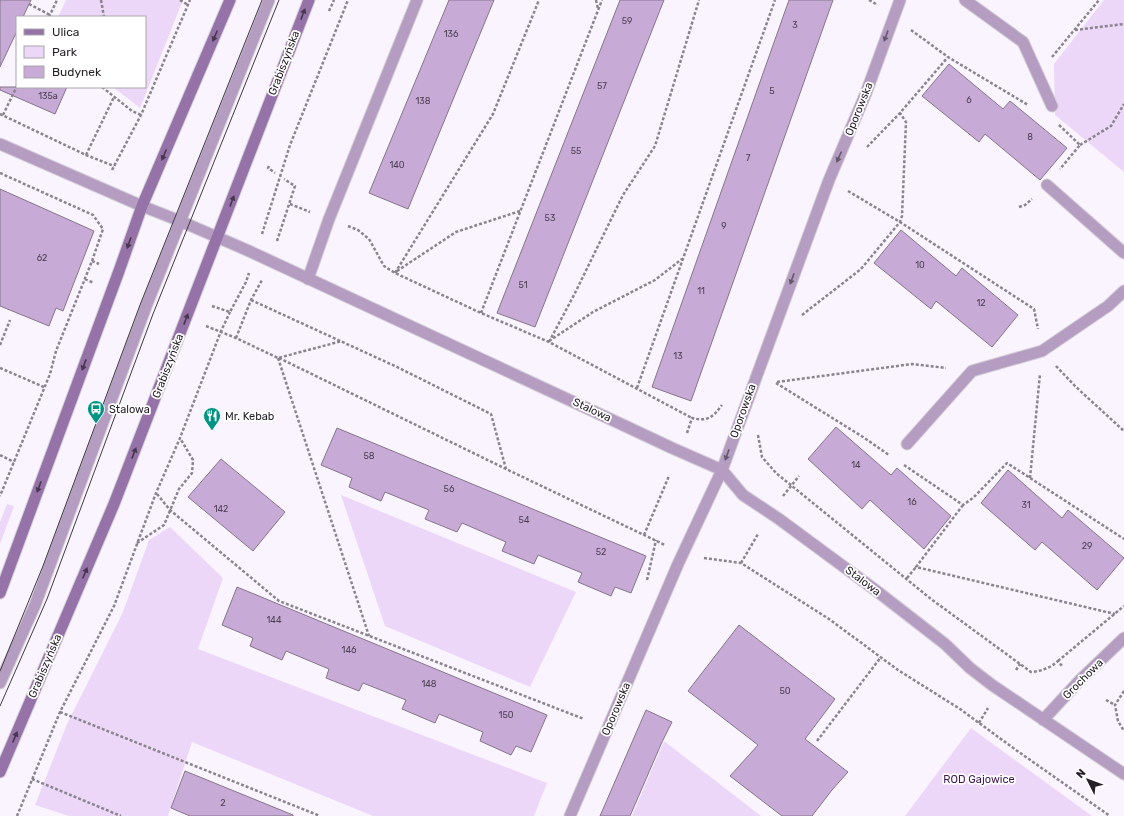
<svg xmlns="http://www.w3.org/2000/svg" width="1124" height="816" font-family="Rubik,sans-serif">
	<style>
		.green { fill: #edd7f9 }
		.building { fill: #c7aad6; stroke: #85768c }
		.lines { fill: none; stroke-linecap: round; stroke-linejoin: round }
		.service-casing { stroke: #d3cdd7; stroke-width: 13 }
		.minor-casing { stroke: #d3cdd7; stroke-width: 13 }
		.secondary-casing { stroke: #d3cdd7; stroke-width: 13 }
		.path { stroke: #8a848d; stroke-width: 2.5; stroke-dasharray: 3 2; stroke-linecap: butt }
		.service { stroke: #b59dc2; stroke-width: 11 }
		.minor { stroke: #b59dc2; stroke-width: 11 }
		.secondary { stroke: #9572a7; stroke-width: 11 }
		.tram { stroke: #403a43; stroke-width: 1 }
		.oneway { fill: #46374d }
		.oneway2 { fill: #65576d }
		.labels { text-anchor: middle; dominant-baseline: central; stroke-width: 3.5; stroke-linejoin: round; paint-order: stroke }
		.number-label { font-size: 9px; fill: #4d4153 }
		.street-label { font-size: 11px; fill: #241e27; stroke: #fff }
		.poi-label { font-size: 11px; fill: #241e27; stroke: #fff; text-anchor: start }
		.park-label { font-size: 11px; fill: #3e184e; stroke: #fff }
	</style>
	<rect width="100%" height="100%" fill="#faf4fe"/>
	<path class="green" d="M66,0H183L140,108L113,87H145V17H58Z
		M1104,0H1124V172L1055,115L1054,64Z
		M341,495L576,592L530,687L385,626Z
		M7,504L14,506L0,544V522Z
		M170,527L223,578L198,649L547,783L534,816H373L192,742L168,816H69L35,805L67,724L123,612L149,540Z
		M971,728L1092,816H905Z
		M664,741L761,816H632Z"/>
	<path class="building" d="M0,0H31L23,17H17V31L0,67Z
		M449,0H494L408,209L369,193Z
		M620,0H664L535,327L497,313Z
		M789,0H833L691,401L652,387Z
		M949,64L1003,109L1010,101L1067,148L1040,180L985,134L979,142L922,96Z
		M0,87H67L55,114L0,90Z
		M0,189L94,231L63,311L56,308L49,326L0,306Z
		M901,230L956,276L962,268L1018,315L992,347L936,301L931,309L874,263Z
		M836,427L891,475L897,468L951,516L924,549L870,500L862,509L808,459Z
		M337,428L646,556L631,593L615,587L611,596L578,582L582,573L538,555L534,564L502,551L506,542L462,523L457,532L425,519L429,510L385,492L381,501L349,487L352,478L321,465Z
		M221,459L285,512L253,551L188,497Z
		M1008,470L1062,518L1068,510L1124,558L1097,590L1042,542L1035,550L981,503Z
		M237,587L547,715L531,752L516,746L511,755L480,741L483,732L439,714L435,723L402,709L406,700L363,683L359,691L326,678L329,669L286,651L282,660L250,646L253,638L222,625Z
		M739,625L835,699L805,739L848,772L832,790L812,816H782L730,776L758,745L688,691Z
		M646,710L672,722L662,742L630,816H600Z
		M185,771L293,815V816H190L171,808Z"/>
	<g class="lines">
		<defs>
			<path id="service" d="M965,0L1023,42L1052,106
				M1047,185L1124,253
				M308,279L329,219L417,0
				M907,444L972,371L1042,351L1108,306L1124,291
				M0,683L35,605L147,304L269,0"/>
			<path id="minor" d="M0,144L142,206L180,221L249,251L623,425L672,448L722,470L743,495L779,519L878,592L945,644L970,668L992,685L1124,774
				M1043,720L1080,680L1124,638
				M570,816L678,564L722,470L829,180L866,93L900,0"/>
			<path id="secondary" d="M0,593L119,271L142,206L230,0
				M0,772L114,504L309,0"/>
		</defs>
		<use href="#service" class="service-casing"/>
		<use href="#minor" class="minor-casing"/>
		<use href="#secondary" class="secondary-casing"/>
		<path class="path" d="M101,0L104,17
			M180,0L188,5
			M596,0L598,9
			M869,0L876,4
			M29,4L50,15
			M329,11L334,0
			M49,17L57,0
			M911,30L948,57L1028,105
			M1075,30L1124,24
			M1052,57L1099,0
			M102,87L132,111L141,115
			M0,114L86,155L114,166
			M3,115L17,86
			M1059,125L1080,145L1060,169
			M1080,145L1111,126L1124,104
			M867,147L900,113L948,57
			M86,155L114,97
			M269,166L268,168L275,173
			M112,170L141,115L190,0
			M0,173L93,215L103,229L92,261L56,351L50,374L0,496
			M848,191L900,222L1034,309L1038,329
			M290,204L310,212
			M1019,207L1025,205L1032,199
			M348,226L358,230L369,239L384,266L395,273L481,313L549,342L692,418
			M262,234L290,145L348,0
			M277,241L295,186L284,179
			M92,261L99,264
			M397,271L456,232L520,211
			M395,273L493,114L539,0
			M85,279L94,283
			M251,300L397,367L491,414L506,469L665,545
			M212,306L230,312L246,282L249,273
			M481,313L602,0
			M802,315L861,269L900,222L902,216L906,122L900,113
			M206,326L236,338L278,358L342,341
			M236,338L251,300L262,280
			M549,341L593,312L655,280L682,259
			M549,342L574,295L623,195L655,146L699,0
			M0,345L10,320
			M278,358L369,636
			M279,358L506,469
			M1056,366L1076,387L1124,431
			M0,368L44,387
			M777,382L912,364L946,368
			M776,383L863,437L889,455
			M637,388L775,0
			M687,433L692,418C708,422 713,417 722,405
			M758,435L762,457L776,473L931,599L1031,672C1042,671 1050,668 1058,661L1062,666
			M0,455L14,462
			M904,465L963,505L973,498L1007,463L1124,539
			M1030,478L1040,374
			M157,494L170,510L279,601L584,719
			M783,496L799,476
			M963,505L916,567L1115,614
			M644,535L669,476
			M137,543L164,525L179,489L192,473L193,460L180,438
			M704,558L741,563L829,619L898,670L960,709L1016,750L1110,816
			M741,563L758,534
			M907,578L916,567
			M647,580L656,540
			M1058,661L1124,606
			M1016,670L1020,664
			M1124,691L1115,705L1118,721L1124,731
			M1106,700L1115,705
			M60,712L320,816
			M979,723L988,708
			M817,741L881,657
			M32,779L121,816
			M17,816L60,712L114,606L156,493L180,438L221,331L230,312"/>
		<use href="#service" class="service"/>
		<use href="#minor" class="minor"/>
		<use href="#secondary" class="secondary"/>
		<path class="tram" d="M0,671L43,566L140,305L262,0
			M0,706L47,599L153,314L279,0"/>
	</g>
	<defs><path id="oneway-solid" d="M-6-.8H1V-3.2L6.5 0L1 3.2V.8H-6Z"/></defs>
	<g class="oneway">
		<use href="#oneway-solid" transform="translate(303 14) rotate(-69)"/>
		<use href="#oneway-solid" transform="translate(215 36) rotate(113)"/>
		<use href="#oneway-solid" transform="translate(164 155) rotate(113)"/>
		<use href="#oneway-solid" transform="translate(232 201) rotate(-69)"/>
		<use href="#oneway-solid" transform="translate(129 243) rotate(109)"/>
		<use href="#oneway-solid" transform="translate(186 319) rotate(-69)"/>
		<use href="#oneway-solid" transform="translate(84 365) rotate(110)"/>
		<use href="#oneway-solid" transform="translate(134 453) rotate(-69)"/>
		<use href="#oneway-solid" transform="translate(39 487) rotate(110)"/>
		<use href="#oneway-solid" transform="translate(85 573) rotate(-67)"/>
		<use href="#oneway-solid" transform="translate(15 737) rotate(-67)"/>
	</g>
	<g class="oneway2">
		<use href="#oneway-solid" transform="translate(886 36) rotate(110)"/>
		<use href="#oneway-solid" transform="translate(839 157) rotate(114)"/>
		<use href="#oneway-solid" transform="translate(792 279) rotate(110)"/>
		<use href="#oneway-solid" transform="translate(727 455) rotate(110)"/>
	</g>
	<defs>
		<symbol id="bus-pin" viewBox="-11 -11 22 30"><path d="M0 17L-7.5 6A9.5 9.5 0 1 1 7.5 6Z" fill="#019482" stroke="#fff"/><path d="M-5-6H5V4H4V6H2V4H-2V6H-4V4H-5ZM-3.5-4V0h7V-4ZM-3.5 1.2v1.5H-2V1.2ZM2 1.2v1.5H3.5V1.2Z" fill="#fff"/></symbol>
		<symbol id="restaurant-pin" viewBox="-11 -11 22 30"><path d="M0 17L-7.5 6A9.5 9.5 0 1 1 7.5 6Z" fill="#019482" stroke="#fff"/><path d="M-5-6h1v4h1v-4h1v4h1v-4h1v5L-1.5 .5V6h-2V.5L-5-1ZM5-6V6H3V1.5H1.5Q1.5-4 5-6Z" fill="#fff"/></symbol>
	</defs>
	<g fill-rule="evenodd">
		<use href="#bus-pin" x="86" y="399" width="20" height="27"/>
		<use href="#restaurant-pin" x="202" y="406" width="20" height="27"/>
	</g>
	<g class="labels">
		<g class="number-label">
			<text x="627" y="21">59</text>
			<text x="795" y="25">3</text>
			<text x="451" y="34">136</text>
			<text x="602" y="86">57</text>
			<text x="772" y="91">5</text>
			<text x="48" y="96">135a</text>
			<text x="969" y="100">6</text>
			<text x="423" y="101">138</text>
			<text x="1030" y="137">8</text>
			<text x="576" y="151">55</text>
			<text x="748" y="158">7</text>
			<text x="397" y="165">140</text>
			<text x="550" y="218">53</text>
			<text x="724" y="226">9</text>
			<text x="42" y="258">62</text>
			<text x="920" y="265">10</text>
			<text x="523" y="285">51</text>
			<text x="701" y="291">11</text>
			<text x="981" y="303">12</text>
			<text x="678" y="356">13</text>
			<text x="369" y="456">58</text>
			<text x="856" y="465">14</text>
			<text x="449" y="489">56</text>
			<text x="912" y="502">16</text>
			<text x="1026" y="505">31</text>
			<text x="221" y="509">142</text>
			<text x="524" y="520">54</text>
			<text x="1087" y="546">29</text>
			<text x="601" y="552">52</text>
			<text x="274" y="620">144</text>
			<text x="349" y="650">146</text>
			<text x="429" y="684">148</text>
			<text x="785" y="691">50</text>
			<text x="506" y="715">150</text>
			<text x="223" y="803">2</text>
		</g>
		<g class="street-label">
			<text transform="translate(284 63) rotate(-69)">Grabiszyńska</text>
			<text transform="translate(859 109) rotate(-68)">Oporowska</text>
			<text transform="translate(168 366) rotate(-69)">Grabiszyńska</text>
			<text transform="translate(592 410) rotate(25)">Stalowa</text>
			<text transform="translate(743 411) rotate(-70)">Oporowska</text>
			<text transform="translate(863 581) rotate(37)">Stalowa</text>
			<text transform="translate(45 666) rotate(-67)">Grabiszyńska</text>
			<text transform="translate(1083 679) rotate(-45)">Grochowa</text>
			<text transform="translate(616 709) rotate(-67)">Oporowska</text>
		</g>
		<g class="poi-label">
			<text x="109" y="409">Stalowa</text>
			<text x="225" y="416">Mr. Kebab</text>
		</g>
		<g class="park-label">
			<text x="979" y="779">ROD Gajowice</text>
		</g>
	</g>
	<rect x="16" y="16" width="130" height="72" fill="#ffffff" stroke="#a7a5a9"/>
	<rect x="24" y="29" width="20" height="6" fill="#9572a7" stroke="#a7a5a9"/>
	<text x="52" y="36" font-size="12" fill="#241e27">Ulica</text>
	<rect x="24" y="46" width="20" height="12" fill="#edd7f9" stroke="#a7a5a9"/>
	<text x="52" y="56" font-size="12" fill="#241e27">Park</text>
	<rect x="24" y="66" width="20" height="12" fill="#c7aad6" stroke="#a7a5a9"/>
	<text x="52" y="76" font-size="12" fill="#241e27">Budynek</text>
	<g transform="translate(1088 780) rotate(312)" stroke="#ffffff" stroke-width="3" paint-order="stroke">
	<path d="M0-3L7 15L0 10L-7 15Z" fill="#241e27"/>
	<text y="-6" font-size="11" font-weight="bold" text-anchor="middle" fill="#241e27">N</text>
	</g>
</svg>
